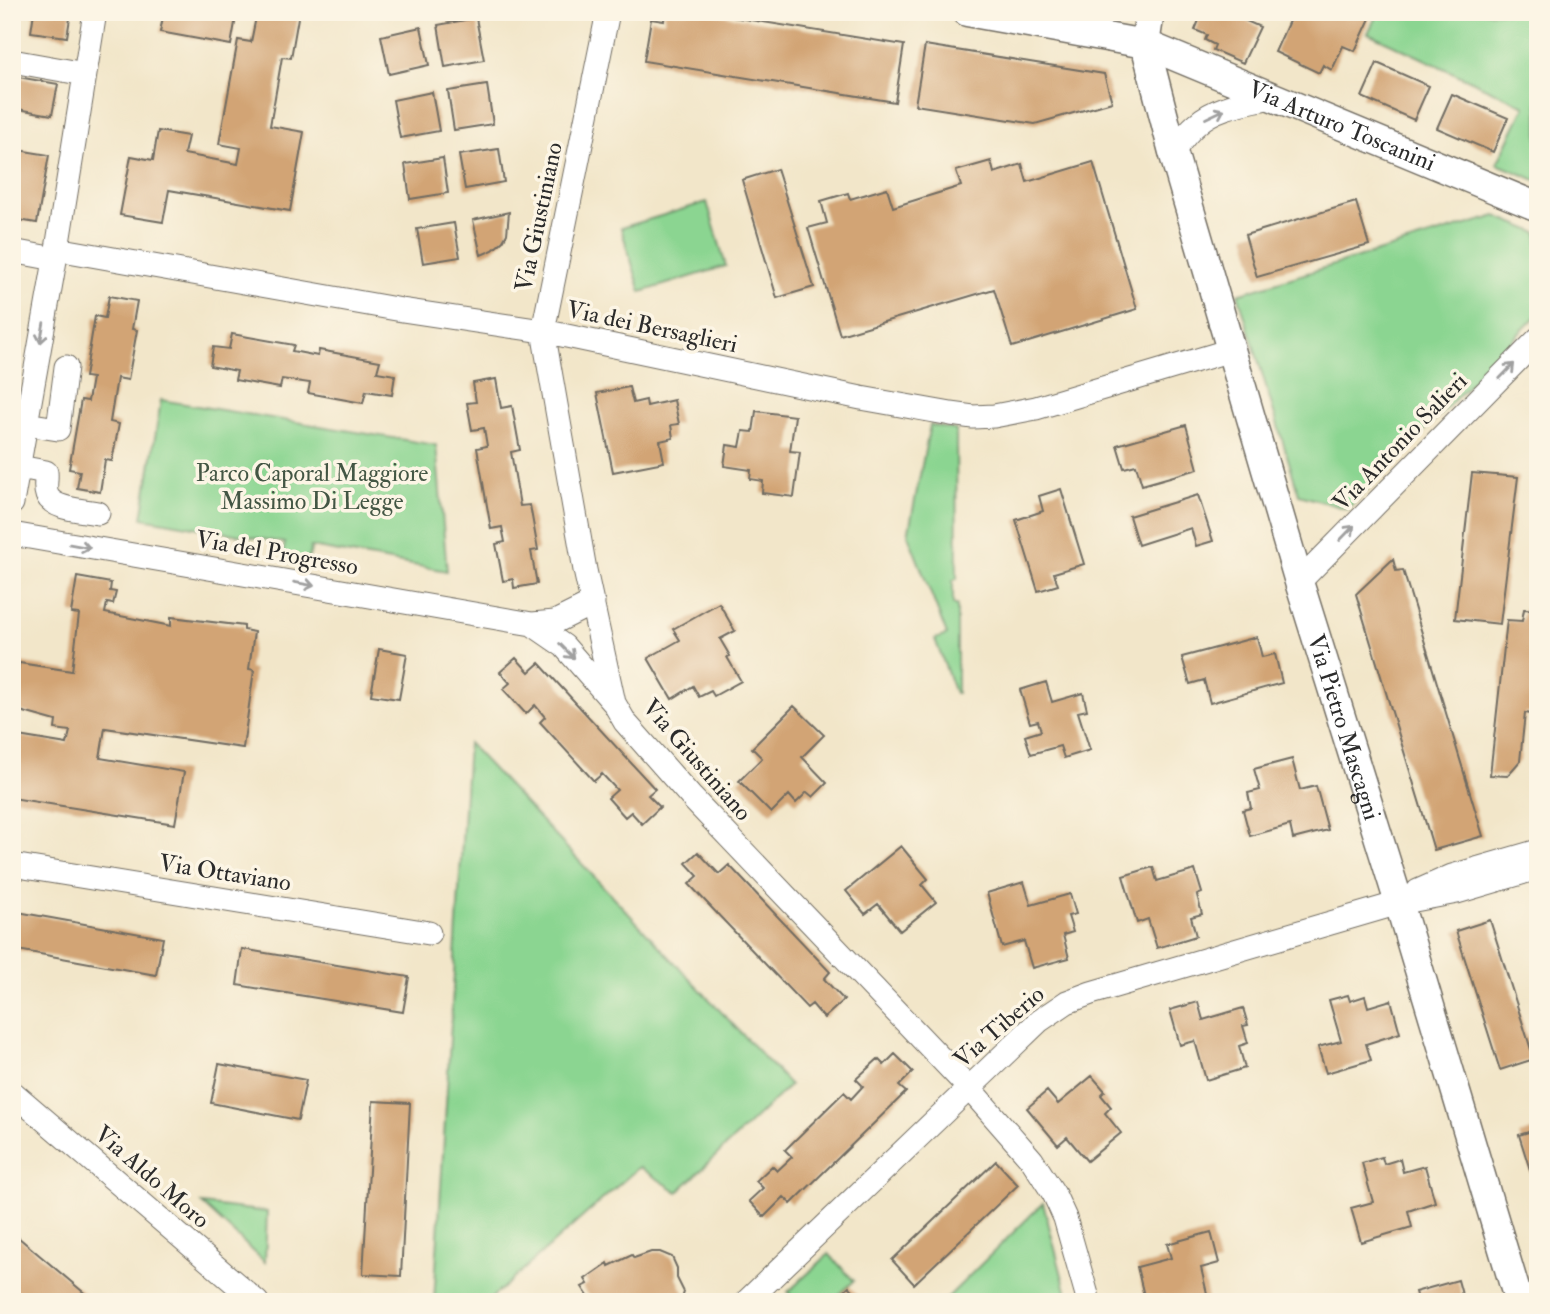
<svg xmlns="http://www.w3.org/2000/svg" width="1550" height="1314" font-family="'IM FELL Double Pica',serif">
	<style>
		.green { fill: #8bd591; stroke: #5b805e; stroke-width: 2 }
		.building { fill: #d2a475 }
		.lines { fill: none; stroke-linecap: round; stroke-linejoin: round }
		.minor-casing { stroke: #716c62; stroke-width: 25 }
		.tertiary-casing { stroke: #716c62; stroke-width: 31 }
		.minor { stroke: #fff; stroke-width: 23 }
		.tertiary { stroke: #fff; stroke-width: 28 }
		.oneway { stroke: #a0a0a0 }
		.labels { text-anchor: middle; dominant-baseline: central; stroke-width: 7; stroke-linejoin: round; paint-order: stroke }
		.street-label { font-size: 24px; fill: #2b2b2b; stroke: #fcf5e5 }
		.park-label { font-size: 24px; fill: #435644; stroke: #fcf5e5 }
	</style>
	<rect width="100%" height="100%" fill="#fcf5e5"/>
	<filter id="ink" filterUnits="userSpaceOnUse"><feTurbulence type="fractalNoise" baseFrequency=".0143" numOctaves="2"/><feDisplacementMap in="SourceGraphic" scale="14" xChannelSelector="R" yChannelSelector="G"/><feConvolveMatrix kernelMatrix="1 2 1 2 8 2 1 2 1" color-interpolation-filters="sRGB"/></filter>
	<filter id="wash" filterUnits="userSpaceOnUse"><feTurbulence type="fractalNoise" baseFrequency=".00686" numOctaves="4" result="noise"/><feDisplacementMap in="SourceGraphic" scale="28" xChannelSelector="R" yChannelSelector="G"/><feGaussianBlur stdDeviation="1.57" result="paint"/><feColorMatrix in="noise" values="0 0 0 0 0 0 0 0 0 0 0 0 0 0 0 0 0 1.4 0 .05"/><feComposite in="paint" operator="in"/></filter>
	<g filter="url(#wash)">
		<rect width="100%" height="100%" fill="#f2e6c9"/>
		<path class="green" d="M1378,12H1538V181L1497,164L1525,106L1368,33Z
			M707,202L726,266L641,292L621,228Z
			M1496,216L1538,233V314L1348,509L1299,495L1238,294Z
			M161,400L436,445L447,571L311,547C310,574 277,568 285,543L142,518Z
			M930,425L956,430L957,579L953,580V605H957V693H955L935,639L947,635L908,535Z
			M468,743L790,1085L678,1192L639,1167L487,1302H434Z
			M1043,1203L1069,1302H943Z
			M202,1204L267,1212L265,1262Z
			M829,1254L854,1281L831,1302H797L788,1292Z"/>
		<g id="blocks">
			<path class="building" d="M34,12H71L67,37L31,32Z
				M164,12H237L231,45L160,32Z
				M257,12H299L291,58L282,57L270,126L304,132L290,211L169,190L163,222L120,215L131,156L153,160L158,131L188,136L184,154L238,164L241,148L219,144L238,40L251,42Z
				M665,12H702L904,45L895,102L644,61L651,19L664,21Z
				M1187,12H1226L1260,27L1243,63L1213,50L1215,45L1205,40L1207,35L1195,30L1200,18Z
				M1293,12H1373L1355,51L1343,46L1332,70L1323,65L1319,73L1275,52Z
				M476,18L484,60L445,67L438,25Z
				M421,27L429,65L389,74L381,36Z
				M925,45L1104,74L1112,102L1035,124L915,105Z
				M1377,63L1429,86L1414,120L1362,97Z
				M18,77L58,84L52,115L12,108Z
				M487,85L493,124L454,130L448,91Z
				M432,92L439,131L400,138L393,100Z
				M1452,94L1508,118L1493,152L1437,128Z
				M12,149L49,155L37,223L12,219Z
				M499,149L504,182L465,189L459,155Z
				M443,158L448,193L410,199L405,164Z
				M991,161L994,173L1022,164L1027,182L1093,162L1137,309L1012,347L994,289L840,335L808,228L827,223L821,201L848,193L850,199L887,188L893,207L961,186L956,171Z
				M777,169L814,287L777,298L742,180Z
				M1356,202L1369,245L1257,277L1245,235Z
				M509,212L507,234L503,241L493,250L481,255L473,220Z
				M454,223L460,257L423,263L417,229Z
				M109,296L137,301L132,329L137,330L128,380L117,378L110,422L119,424L112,461L105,460L100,492L77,488L80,471L69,469L81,400L88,401L92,378L85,377L95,316L105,318Z
				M232,334L294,345L292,351L318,356L319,350L380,361L377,372L395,375L392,395L366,391L363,403L308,393L310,383L282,379L280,388L235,380L237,371L210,366L213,347L229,349Z
				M496,379L501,408L512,406L520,450L511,452L520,506L530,505L538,550L531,551L537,584L514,588L513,579L503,581L496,544L505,542L502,527L491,529L477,448L487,446L484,428L472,430L467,403L476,402L473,383Z
				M629,387L633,403L646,400L647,406L674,400L679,424L671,425L673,438L660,441L664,462L613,472L597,393Z
				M756,411L795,416L790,451L800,452L794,497L762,493L763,481L750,479L751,470L724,466L727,445L740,447L743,431L753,432Z
				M1186,425L1198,469L1142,485L1136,465L1124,468L1117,445Z
				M1472,473L1518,477L1500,624L1455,619Z
				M1061,489L1084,564L1054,573L1058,585L1038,591L1016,520L1043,511L1039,496Z
				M1198,495L1213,541L1196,546L1191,528L1138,545L1129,516Z
				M1393,559L1396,571L1403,570L1483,836L1434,850L1356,594Z
				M77,577L111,583L110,591L116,592L113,604L107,603L105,613L171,626V617L244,626V630L254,632L249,669L254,670L243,748L105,728L100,758L184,772L175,824L12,798V735L67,744L70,731L55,729L56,721L13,709L19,663L72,671L79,614L71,613Z
				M719,603L735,631L720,639L730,656L727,657L741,681L714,696L711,691L699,697L693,686L672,699L648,658L680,640L673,629Z
				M1524,609L1538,610V715L1525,713L1520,761L1507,776L1490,775L1507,620L1522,621Z
				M1257,637L1262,657L1275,654L1282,683L1210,703L1204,680L1190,684L1182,657Z
				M379,649L407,654L399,699L371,695Z
				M516,658L529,672L539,663L655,789L648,795L660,807L642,824L631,812L625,817L608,798L617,790L602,774L594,781L540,722L545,717L535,705L526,714L503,689L510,683L500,672Z
				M1046,682L1052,702L1083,693L1087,710L1078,712L1090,750L1064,758L1060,746L1031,754L1025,736L1041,731L1038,721L1030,723L1020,690Z
				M794,706L824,735L802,757L827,783L813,797L807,792L796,803L789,795L771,813L739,781L762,758L752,748Z
				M1292,759L1300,790L1316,786L1328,830L1293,839L1290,825L1250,836L1243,810L1251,808L1248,793L1260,790L1254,769Z
				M901,846L928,879L922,885L936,902L900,931L878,904L865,914L846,891Z
				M698,852L719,874L729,865L830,972L824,979L844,1000L824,1018L812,1004L807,1008L689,884L698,876L686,863Z
				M1153,867L1157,881L1195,870L1202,893L1197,895L1202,914L1191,917L1196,936L1157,948L1148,919L1137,923L1123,876Z
				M1024,882L1031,905L1070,894L1076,914L1068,916L1073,932L1063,935L1069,958L1032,968L1024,941L1002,947L987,893Z
				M12,911L163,938L156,975L12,949Z
				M1490,920L1534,1059L1500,1070L1456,931Z
				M242,949L409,977L403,1012L237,985Z
				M1348,995L1350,1001L1365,996L1368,1007L1391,1000L1400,1033L1366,1044L1371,1060L1326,1073L1318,1047L1341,1041L1329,1000Z
				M1198,1002L1203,1020L1243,1008L1248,1025L1243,1026L1248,1043L1239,1046L1245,1068L1206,1080L1195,1041L1180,1045L1170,1010Z
				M895,1054L913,1072L899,1086L906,1092L791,1204L784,1197L764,1217L749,1201L763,1188L756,1181L772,1166L777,1171L792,1157L785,1150L844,1092L851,1099L863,1086L856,1079L878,1059L884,1065Z
				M219,1064L306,1080L298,1120L211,1103Z
				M1092,1076L1105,1091L1101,1095L1111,1107L1105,1113L1121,1133L1087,1161L1067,1137L1058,1145L1027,1108L1047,1091L1058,1104Z
				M373,1101L410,1103L401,1276L363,1274Z
				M1538,1129V1192H1537L1519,1135Z
				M1382,1157L1384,1164L1400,1159L1403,1172L1425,1166L1435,1202L1408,1211L1412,1227L1361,1242L1351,1208L1373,1202L1362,1163Z
				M996,1161L1018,1185L914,1284L892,1260Z
				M12,1232L95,1302H12Z
				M1211,1232L1219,1263L1201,1268L1209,1302H1167L1165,1295L1145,1300L1137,1267L1171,1258L1167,1244Z
				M651,1252H660L672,1257L677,1268V1278L684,1292L681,1302H592L582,1287L588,1284L585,1279L608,1263L609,1266L632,1255L634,1258Z
				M1458,1280L1464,1302H1418L1415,1292Z
				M849,1286L864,1302H833Z"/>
		</g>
	</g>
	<g filter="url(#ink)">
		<use href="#blocks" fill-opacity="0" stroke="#716c62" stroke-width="2"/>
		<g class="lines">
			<defs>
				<path id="minor" d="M608,12L543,331L585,570L614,703L625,722L692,798L969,1088L1032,1160L1054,1194L1065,1218L1089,1302
					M12,61L85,74
					M1173,152C1180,142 1188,131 1198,123C1217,106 1246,103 1270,97
					M57,249L402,310L543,331L861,398L951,414L973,417L994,416L1036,408L1231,350
					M12,251L55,259
					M26,424L58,429L66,367
					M19,467L46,472C47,480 44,487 47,495C54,510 83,510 98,513
					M12,503L57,249L95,12
					M12,534L532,624L564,646L613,702
					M1299,582L1538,339
					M532,624L555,622L593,603
					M12,865L429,933
					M1418,891L1452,876L1538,851
					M12,1092L257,1302
					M746,1302L1039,1021L1067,1002L1091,993L1399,903L1457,892L1538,868"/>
				<g id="tertiary">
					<path id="s1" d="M967,12L1145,44L1538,207"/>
					<path id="s2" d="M1150,12L1145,44L1173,152L1299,582L1399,903L1519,1302"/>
				</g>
			</defs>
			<use href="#minor" class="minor-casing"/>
			<use href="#tertiary" class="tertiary-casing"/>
			<use href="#minor" class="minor"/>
			<use href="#tertiary" class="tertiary"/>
		</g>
		<defs><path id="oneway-shaft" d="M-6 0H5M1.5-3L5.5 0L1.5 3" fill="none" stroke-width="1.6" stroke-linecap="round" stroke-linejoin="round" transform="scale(1.75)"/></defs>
		<g class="oneway">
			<use href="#oneway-shaft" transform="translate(1215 114) rotate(-25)"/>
			<use href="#oneway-shaft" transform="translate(42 333) rotate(100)"/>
			<use href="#oneway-shaft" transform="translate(1507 371) rotate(-46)"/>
			<use href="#oneway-shaft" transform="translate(1347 533) rotate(-46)"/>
			<use href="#oneway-shaft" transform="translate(80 546) rotate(10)"/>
			<use href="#oneway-shaft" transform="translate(304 584) rotate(10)"/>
			<use href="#oneway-shaft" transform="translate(567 651) rotate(45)"/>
		</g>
	</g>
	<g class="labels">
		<g class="street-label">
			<text stroke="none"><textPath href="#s1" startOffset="394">Via Arturo Toscanini</textPath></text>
			<text transform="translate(539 217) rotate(-78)">Via Giustiniano</text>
			<text transform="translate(652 327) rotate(12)">Via dei Bersaglieri</text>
			<text transform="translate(1400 442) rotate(-46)">Via Antonio Salieri</text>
			<text transform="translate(277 553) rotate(10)">Via del Progresso</text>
			<text stroke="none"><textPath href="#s2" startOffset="744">Via Pietro Mascagni</textPath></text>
			<text transform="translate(697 760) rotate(49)">Via Giustiniano</text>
			<text transform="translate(225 873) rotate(9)">Via Ottaviano</text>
			<text transform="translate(999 1027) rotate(-41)">Via Tiberio</text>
			<text transform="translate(152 1177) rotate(41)">Via Aldo Moro</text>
		</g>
		<g class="park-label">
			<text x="312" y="473">Parco Caporal Maggiore<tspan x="312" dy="28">Massimo Di Legge</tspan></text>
		</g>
	</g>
	<rect width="1550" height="1314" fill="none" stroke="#fcf5e5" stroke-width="42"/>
</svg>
